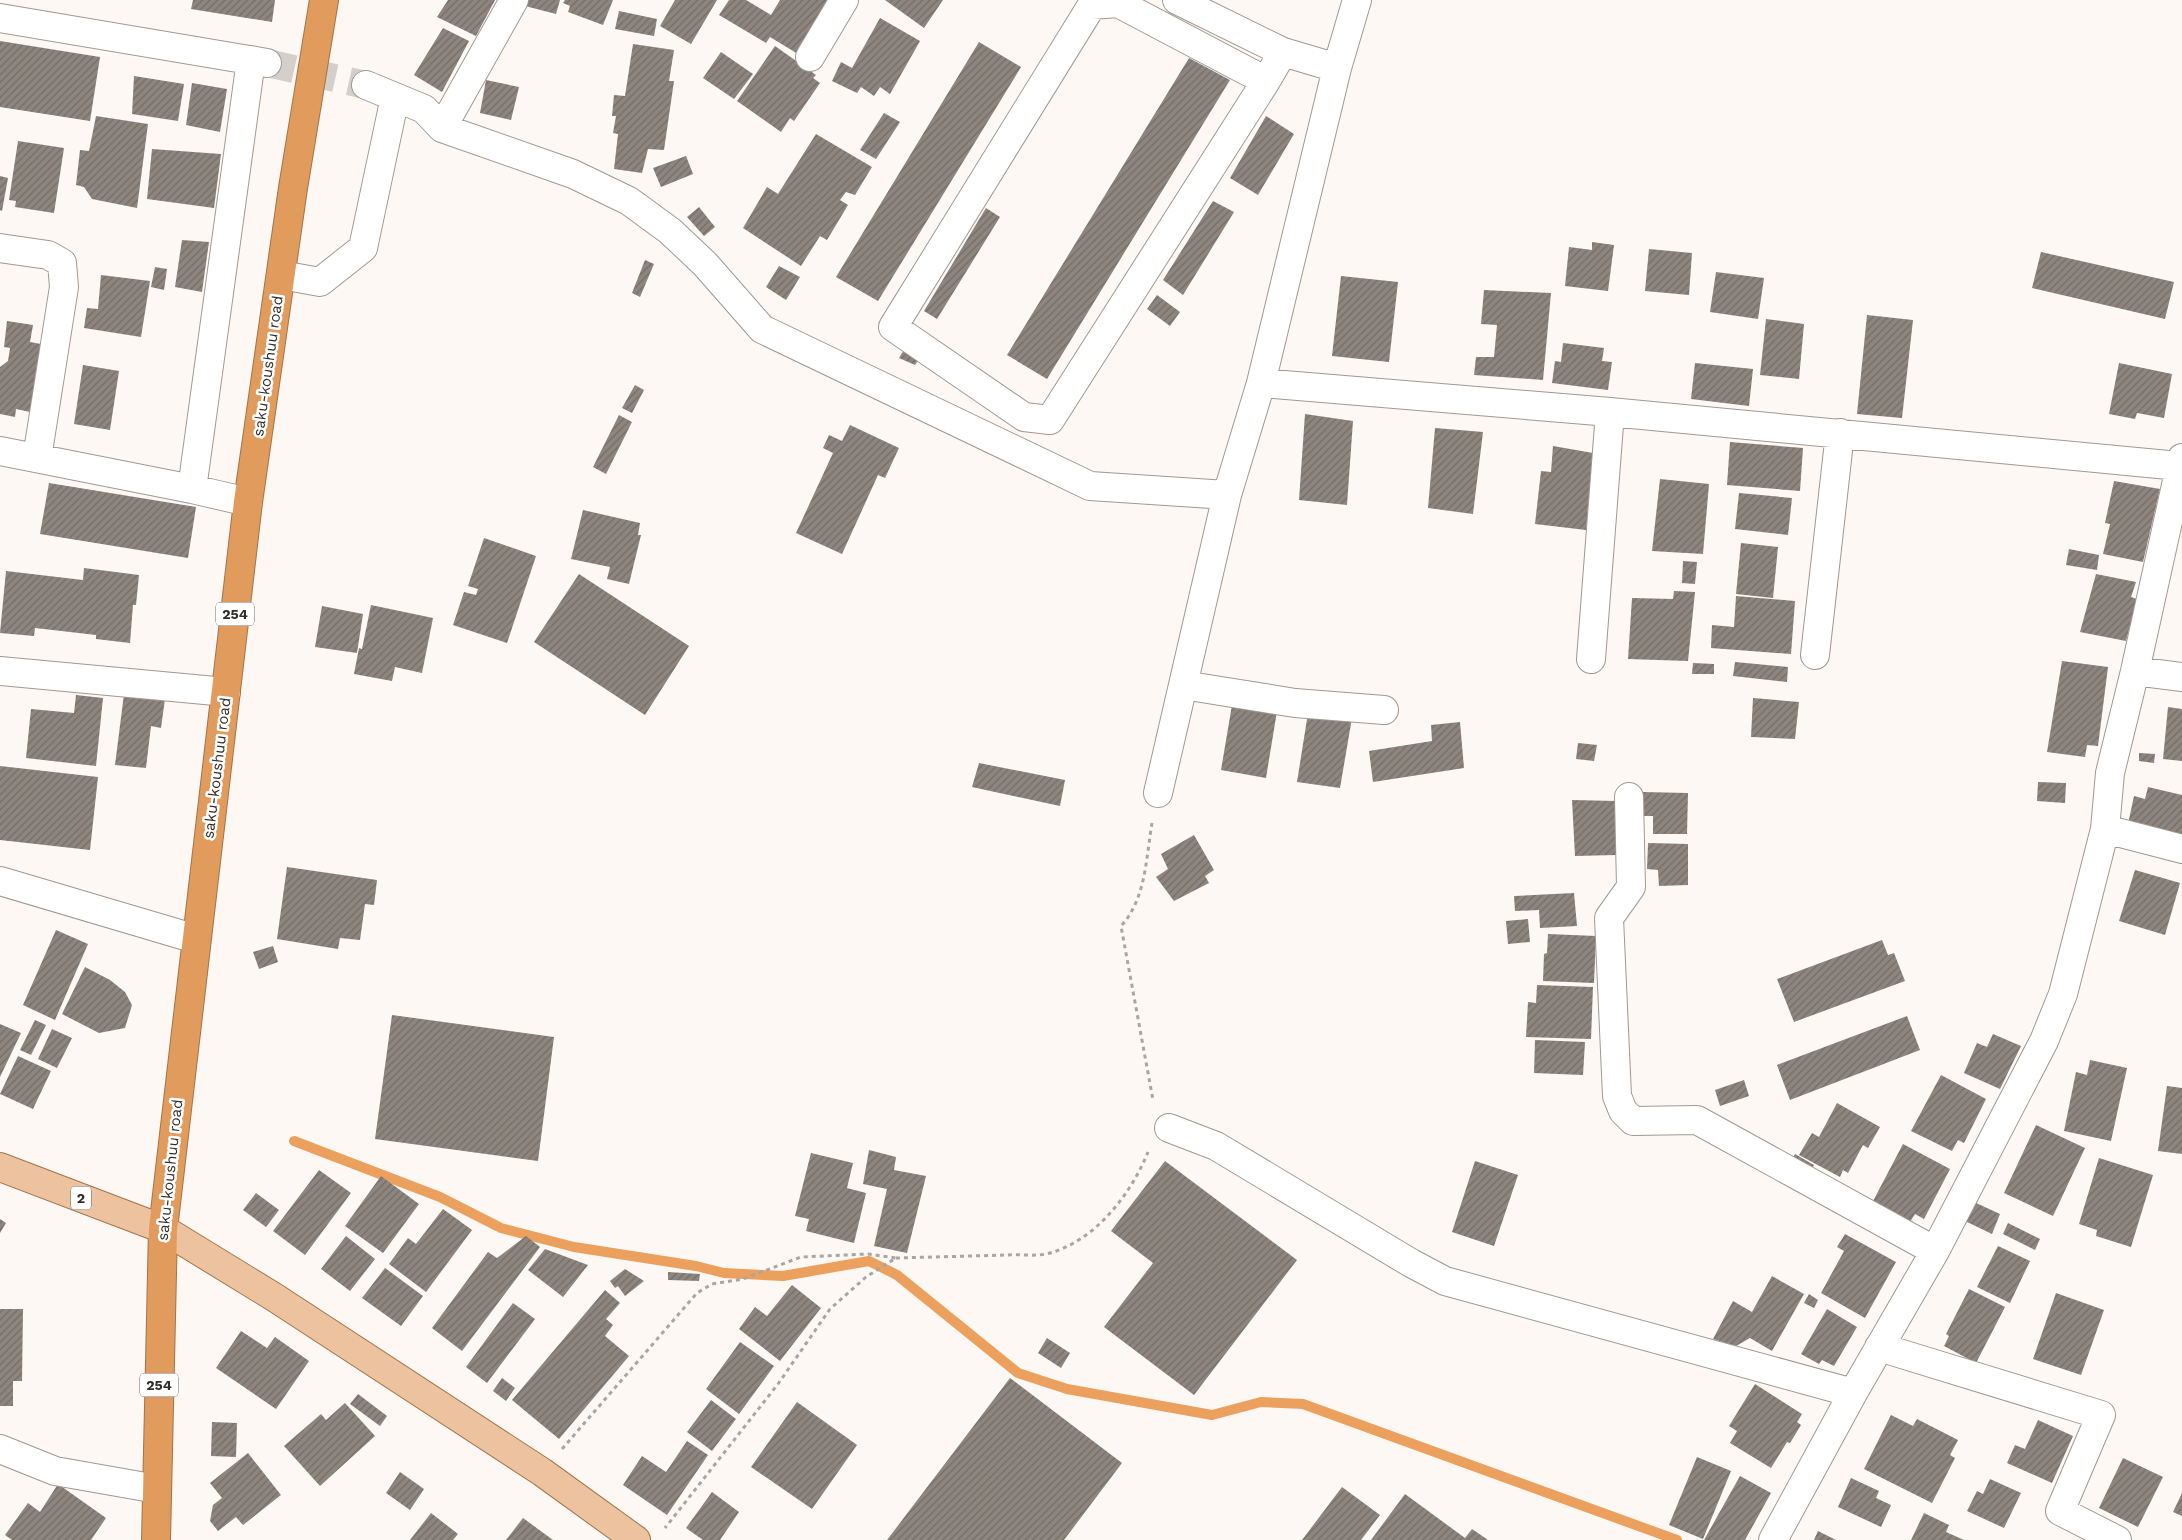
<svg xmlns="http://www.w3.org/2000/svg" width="2182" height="1540" font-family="'Work Sans',sans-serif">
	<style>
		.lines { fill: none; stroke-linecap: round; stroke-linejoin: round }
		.stream { stroke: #eca05d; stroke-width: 10 }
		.building { fill: url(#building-hatch) }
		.minor-tunnel { stroke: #d5cfcc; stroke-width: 28; stroke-dasharray: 28 14; stroke-linecap: butt }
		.minor-casing { stroke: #a19891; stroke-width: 30 }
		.major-casing { stroke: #a2744b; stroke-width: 30 }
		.highway-casing { stroke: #a2744b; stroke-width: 30 }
		.path { stroke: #a9a5a1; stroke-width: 3; stroke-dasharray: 4 4; stroke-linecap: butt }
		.minor { stroke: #fff; stroke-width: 28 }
		.major { stroke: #ecc39e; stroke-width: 28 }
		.highway { stroke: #e09b5d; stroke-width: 28 }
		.labels { text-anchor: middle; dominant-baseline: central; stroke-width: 5; stroke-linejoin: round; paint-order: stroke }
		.shield { fill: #fff; stroke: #6e6c6a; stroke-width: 1 }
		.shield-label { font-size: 14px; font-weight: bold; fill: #302d2a }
		.street-label { font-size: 15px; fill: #302d2a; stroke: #fff }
	</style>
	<defs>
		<pattern id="building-hatch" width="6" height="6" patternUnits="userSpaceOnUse" patternTransform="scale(1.25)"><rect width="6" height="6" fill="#8d857e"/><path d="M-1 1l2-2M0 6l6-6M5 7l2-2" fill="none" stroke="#746d67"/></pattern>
	</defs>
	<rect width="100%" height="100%" fill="#fef8f4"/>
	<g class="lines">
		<path class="stream" d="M294,1141L440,1197L501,1228L574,1247L696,1266L724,1273L783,1276L869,1261L897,1275L1018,1373L1067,1389L1212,1415L1261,1402L1303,1404L1677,1540"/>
	</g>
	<path class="building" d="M193,0H275L272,22L191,9Z
		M448,0H495L476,36L437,17Z
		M526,0H560L556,14L525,6Z
		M565,0H613L603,25L568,12L570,6L563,3Z
		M675,0H717L691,44L660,26Z
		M729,0H746L771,15L780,0H831L798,54L770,37L766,43L719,15Z
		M885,0H943L924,28Z
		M619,11L657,19L654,36L615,29Z
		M880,18L920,41L890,94L880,87L874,96L861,87L857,93L832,81L841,62L852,68Z
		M443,28L469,41L442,92L414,75Z
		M0,41L100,57L90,121L0,107Z
		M979,42L1021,67L878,301L836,277Z
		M633,44L674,50L669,81H674L664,150L648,149L642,173L614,169L618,134L613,133L616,116H612L614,95L625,96Z
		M775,46L816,75L813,78L820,83L794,121L790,118L781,132L737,101Z
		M721,52L753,74L734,99L703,78Z
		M1189,58L1230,80L1047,379L1007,355Z
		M134,76L184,84L178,121L132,114Z
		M486,80L519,87L511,120L480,113Z
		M192,83L227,89L220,132L186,125Z
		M884,113L900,122L876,159L860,150Z
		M96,116L148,124L137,208L92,199L84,187L76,185L80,150L89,151Z
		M1266,116L1294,134L1258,195L1230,178Z
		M816,134L872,167L855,195L846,192L840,200L848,205L827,240L820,236L801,266L743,228L767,187L778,194Z
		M18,141L64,148L54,213L15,207L16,201L9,200Z
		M152,149L221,154L214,208L147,199Z
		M686,156L693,174L661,187L653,168Z
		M0,176L8,178L2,211L0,210Z
		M1213,201L1234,212L1183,295L1163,280Z
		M699,207L715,227L704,236L687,217Z
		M986,208L1000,217L937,319L924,311Z
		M182,240L209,242L202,292L175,287Z
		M1592,242L1614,245L1608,291L1565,286L1569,247L1592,250Z
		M1649,249L1692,253L1689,295L1645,291Z
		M2041,252L2174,282L2165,319L2032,288Z
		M645,260L654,264L640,297L632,293Z
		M779,266L800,277L786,300L766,287Z
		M155,267L167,269L164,290L151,287Z
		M1716,272L1764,278L1758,319L1710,312Z
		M101,275L150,281L141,337L84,328L87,308L98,309Z
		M1341,276L1398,282L1389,362L1332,356Z
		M1484,290L1551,293L1543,380L1474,375L1476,357H1494L1497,325L1481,324Z
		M1157,295L1180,312L1170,326L1147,309Z
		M1867,315L1913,320L1902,418L1857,414Z
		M1766,319L1804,324L1799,379L1760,375Z
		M7,321L33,325L30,342L41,344L30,412L16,409L15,417L0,414V367L8,361L10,348L4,347Z
		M1563,343L1604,348L1602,361L1612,362L1608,390L1552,383L1555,361L1561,362Z
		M904,350L919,359L915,365L899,358Z
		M1695,363L1753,369L1749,406L1691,399Z
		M2119,363L2172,374L2164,418L2137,413L2135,419L2109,414Z
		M83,365L119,371L110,430L74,424Z
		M635,385L644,390L632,413L622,408Z
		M1305,414L1353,421L1347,505L1299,500Z
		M619,415L632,422L606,474L593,467Z
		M850,425L899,448L885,478L878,475L842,554L796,533L833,453L823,448L829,435L842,441Z
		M1435,428L1483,432L1473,514L1428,508Z
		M1730,442L1803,448L1800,491L1727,485Z
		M1553,446L1593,453L1586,530L1535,524L1541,471L1551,472Z
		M1660,479L1709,484L1703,554L1652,551Z
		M2114,481L2160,489L2143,562L2103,554L2110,524L2105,523Z
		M49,483L196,507L188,558L40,534Z
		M1739,493L1792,498L1788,535L1735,529Z
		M583,510L640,523L638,535H641L629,584L607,579L610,567L571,559Z
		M484,538L536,556L507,643L453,625L464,592L476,595L478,589L468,586Z
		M1741,543L1778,547L1773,598L1736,594Z
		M2069,549L2099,555L2097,570L2066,565Z
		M1683,561L1697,562L1695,584L1682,583Z
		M84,568L139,575L136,605H133L130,643L96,639V635L35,628L34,636L0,633L6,571L83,580Z
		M579,574L689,646L645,715L534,642Z
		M2096,574L2136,582L2131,597L2137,599L2126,641L2080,632Z
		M1674,591L1695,592L1688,661L1628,659L1632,598L1673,599Z
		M1736,596L1795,601L1791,654L1711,648L1712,625L1734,627Z
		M371,605L433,618L422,673L395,667L392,681L354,674L359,648L362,649Z
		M322,606L363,614L357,653L315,647Z
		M2062,661L2108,667L2098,746L2087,745L2085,757L2047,752Z
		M1735,662L1788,667L1787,682L1733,676Z
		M1693,663L1714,664V674H1692Z
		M124,694L165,699L161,728L151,726L146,768L115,765Z
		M76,695L103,698L96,766L26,758L31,709L74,713Z
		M1753,698L1799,702L1795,739L1751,737Z
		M1232,705L1277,711L1266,778L1221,770Z
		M2168,707L2182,709V761L2163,759Z
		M1308,713L1352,718L1340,788L1297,782Z
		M1460,722L1464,768L1373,782L1369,751L1432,741L1431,725Z
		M1578,743L1597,745L1594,761L1576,759Z
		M2139,753L2155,754L2154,763L2139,761Z
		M979,763L1065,780L1060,806L972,787Z
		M0,766L98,777L90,850L0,840Z
		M2038,782L2066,783L2065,803L2037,801Z
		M2148,787L2182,795V836L2128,824L2134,796L2145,799Z
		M1643,792L1688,793L1687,834H1653V816H1643Z
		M1572,800L1616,801V855L1575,856Z
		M1194,835L1214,870L1205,876L1209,883L1174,901L1156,877L1168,869L1161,854Z
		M1648,843L1688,844V885L1659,886L1658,870L1647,869Z
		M287,867L377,880L374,905L365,904L360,940L340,938L338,949L277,939Z
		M2135,870L2180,883L2165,935L2119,921Z
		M1574,893L1577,926L1540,928L1539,910L1515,911L1514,896Z
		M1528,919L1530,942L1508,944L1506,921Z
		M56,930L88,944L55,1020L23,1005Z
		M1548,934L1596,936L1594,983L1543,981L1544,954L1547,953Z
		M1882,940L1888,955L1894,953L1905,981L1794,1022L1777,979Z
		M273,946L278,962L259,969L253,952Z
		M85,967L110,980L125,992L132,1005L125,1028L99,1033L62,1014Z
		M1537,985L1593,987L1591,1039L1526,1037L1528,1002L1536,1003Z
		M392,1015L554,1037L538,1161L375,1139Z
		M1907,1016L1920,1050L1790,1100L1777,1065Z
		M35,1020L46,1025L31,1055L20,1050Z
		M0,1024L21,1033L0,1077Z
		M52,1029L72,1038L57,1068L38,1059Z
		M1993,1034L2021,1046L2000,1089L1964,1073L1977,1043L1987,1047Z
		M1535,1040L1585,1042L1583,1075L1534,1073Z
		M18,1056L51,1071L33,1109L0,1094Z
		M2090,1060L2127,1068L2111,1141L2064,1131L2076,1072L2087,1075Z
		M1941,1075L1986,1099L1964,1143L1958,1140L1952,1151L1911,1131Z
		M1744,1080L1749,1096L1720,1106L1715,1090Z
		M2167,1086L2182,1088V1154L2158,1151Z
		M1837,1103L1880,1127L1868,1148L1863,1145L1848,1173L1843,1170L1840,1177L1799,1155L1812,1133L1819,1137Z
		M2036,1125L2085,1148L2053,1216L2004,1193Z
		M1903,1144L1950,1169L1924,1219L1915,1214L1910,1222L1872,1203Z
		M869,1150L896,1157L894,1170L926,1176L907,1253L874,1246L887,1189L863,1184Z
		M811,1153L853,1163L847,1188L866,1193L854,1243L806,1231L809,1219L795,1216Z
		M1795,1154L1814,1165L1809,1175L1790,1163Z
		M2099,1158L2153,1175L2131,1247L2096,1236L2097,1230L2079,1224Z
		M1165,1161L1297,1260L1194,1395L1104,1327L1153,1263L1111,1231Z
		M1475,1161L1518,1175L1494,1246L1452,1232Z
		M319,1170L351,1193L305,1255L273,1231Z
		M381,1176L419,1204L383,1253L345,1226Z
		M256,1193L279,1210L266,1227L243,1210Z
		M1974,1202L2000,1214L1992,1234L1965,1221Z
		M443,1209L472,1230L426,1292L389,1264L408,1238L416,1244Z
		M0,1219L6,1223L0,1233Z
		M2008,1223L2040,1239L2035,1250L2003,1234Z
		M1845,1234L1896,1262L1865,1318L1821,1293L1844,1251L1837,1247Z
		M346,1236L375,1259L350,1291L321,1269Z
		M526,1236L540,1247L462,1351L432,1328L488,1252L497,1258Z
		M1998,1246L2030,1261L2010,1303L1977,1287Z
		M545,1249L588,1265L563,1297L528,1270Z
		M385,1268L423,1296L401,1326L362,1298Z
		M625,1269L644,1281L625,1296L618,1286L615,1288L610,1281Z
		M668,1272L700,1274L699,1281L668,1280Z
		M1772,1276L1804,1294L1772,1351L1750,1338L1736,1346L1713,1339L1733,1301L1752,1312Z
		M792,1285L821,1308L780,1361L739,1329L755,1307L767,1316Z
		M1969,1289L2005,1307L1976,1363L1944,1346L1949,1336L1946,1334Z
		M605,1290L620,1303L606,1319L613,1325L605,1336L629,1356L559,1439L512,1400Z
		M2056,1293L2104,1310L2081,1375L2033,1359Z
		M1809,1294L1818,1300L1814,1308L1804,1303Z
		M513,1303L535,1319L487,1383L466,1367Z
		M0,1309H23L22,1381H13V1406H0Z
		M1827,1309L1857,1327L1834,1366L1822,1360L1819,1364L1801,1354Z
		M241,1331L267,1348L275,1337L309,1361L276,1409L216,1368Z
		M1047,1338L1070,1353L1061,1368L1038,1353Z
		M740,1342L774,1366L739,1414L706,1389Z
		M502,1378L515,1388L506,1401L493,1391Z
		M1010,1378L1122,1463L1064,1540H887Z
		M1755,1384L1802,1414L1797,1422L1801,1425L1790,1443L1787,1442L1771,1468L1730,1443L1737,1431L1729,1426Z
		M358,1394L387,1416L380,1426L350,1404Z
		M711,1400L736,1419L712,1451L687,1432Z
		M797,1402L857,1445L812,1509L751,1467Z
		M345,1403L375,1436L320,1486L284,1446L321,1414L326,1420Z
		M1891,1415L1913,1426L1917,1419L1958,1440L1950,1455L1955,1458L1932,1503L1864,1469Z
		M2038,1420L2073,1436L2052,1483L2007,1463L2015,1445L2025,1449Z
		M212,1422L237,1423L236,1457L211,1456Z
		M687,1441L708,1455L667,1515L623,1485L642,1456L666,1472Z
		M248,1453L281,1495L243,1525L236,1517L218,1531L210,1521L213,1505L222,1498L210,1483Z
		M1697,1457L1731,1471L1703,1539L1669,1525Z
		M2123,1458L2163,1477L2138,1527L2099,1508Z
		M400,1472L424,1489L410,1510L386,1493Z
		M1740,1476L1771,1493L1745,1540H1704Z
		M1851,1478L1879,1491L1876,1498L1891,1505L1881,1527L1838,1507Z
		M1990,1479L2021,1493L2004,1528L1967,1511L1977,1491L1983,1494Z
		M58,1484L106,1518L91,1540H12L5,1535L28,1503L40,1512Z
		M1342,1487L1380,1515L1361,1540H1302Z
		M712,1492L739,1512L720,1540H703L686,1528Z
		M2182,1493V1516L2173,1512Z
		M1405,1494L1465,1538L1472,1529L1488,1540H1371Z
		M431,1513L458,1534L453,1540H410Z
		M1924,1513L1949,1525L1946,1532L1964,1540H1911Z
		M523,1518L553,1540H506Z
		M1818,1531L1836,1540H1814Z"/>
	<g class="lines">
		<path class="minor-tunnel" d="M267,63L366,85"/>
		<defs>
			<path id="minor" d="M1177,0L1283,52L1337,68
				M0,18L267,63
				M810,57L844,0
				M1266,81L1118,3L1092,5L893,327L1024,417L1050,420L1266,81L1283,52
				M366,85L424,109L442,128L573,174L629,201L670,231L705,264L762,329L1090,486L1227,495
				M442,128L514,0
				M0,248L48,255L62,263L64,287L37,458
				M281,275L320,282L363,248L395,97
				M1261,383L1610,412L2179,466
				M0,451L192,489L248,502
				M192,489L251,60
				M1815,655L1840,433
				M1591,659L1610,412
				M0,671L226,692
				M2135,671L2182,677
				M1183,685L1295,703L1384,710
				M1158,793L1227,495L1261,383L1337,68L1357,0
				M1629,797L1631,887L1609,918L1617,1096L1623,1111L1633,1121L1697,1120L1935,1251
				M2105,829L2182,849
				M0,881L196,939
				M1169,1128L1216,1146L1411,1263L1445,1281L1853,1393
				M1879,1347L2101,1415L2060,1511L2117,1540
				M0,1449L55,1471L157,1489
				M1773,1540L1853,1393L1935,1251L2044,1041L2063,994L2105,829L2110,773L2135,671L2182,458"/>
			<path id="major" d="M0,1167L163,1229L274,1297L542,1472L636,1540"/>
			<path id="highway" d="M156,1540L163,1229L248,502L293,188L324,0"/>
		</defs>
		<use href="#minor" class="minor-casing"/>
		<use href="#major" class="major-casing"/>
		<use href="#highway" class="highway-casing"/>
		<path class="path" d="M1152,823C1146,858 1146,899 1121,926L1153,1100
			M896,1258C933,1257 971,1256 1008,1255C1021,1254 1037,1257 1050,1253C1096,1240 1131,1194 1148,1152
			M562,1449L697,1293L712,1284L743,1279L801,1257L868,1254L896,1258L866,1277L830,1309L778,1384L665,1528"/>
		<use href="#minor" class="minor"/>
		<use href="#major" class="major"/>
		<use href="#highway" class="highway"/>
	</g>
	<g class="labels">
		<g class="shield">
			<rect x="216" y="602.5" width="38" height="23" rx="4"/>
			<rect x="71" y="1186.5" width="20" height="23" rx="4"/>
			<rect x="140" y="1373.5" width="38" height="23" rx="4"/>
		</g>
		<g class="shield-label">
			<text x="235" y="614">254</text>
			<text x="81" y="1198">2</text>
			<text x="159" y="1385">254</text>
		</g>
		<g class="street-label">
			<text transform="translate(268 366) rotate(-82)">saku-koushuu road</text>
			<text transform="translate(217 768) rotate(-83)">saku-koushuu road</text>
			<text transform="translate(170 1170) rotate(-84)">saku-koushuu road</text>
		</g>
	</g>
</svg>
